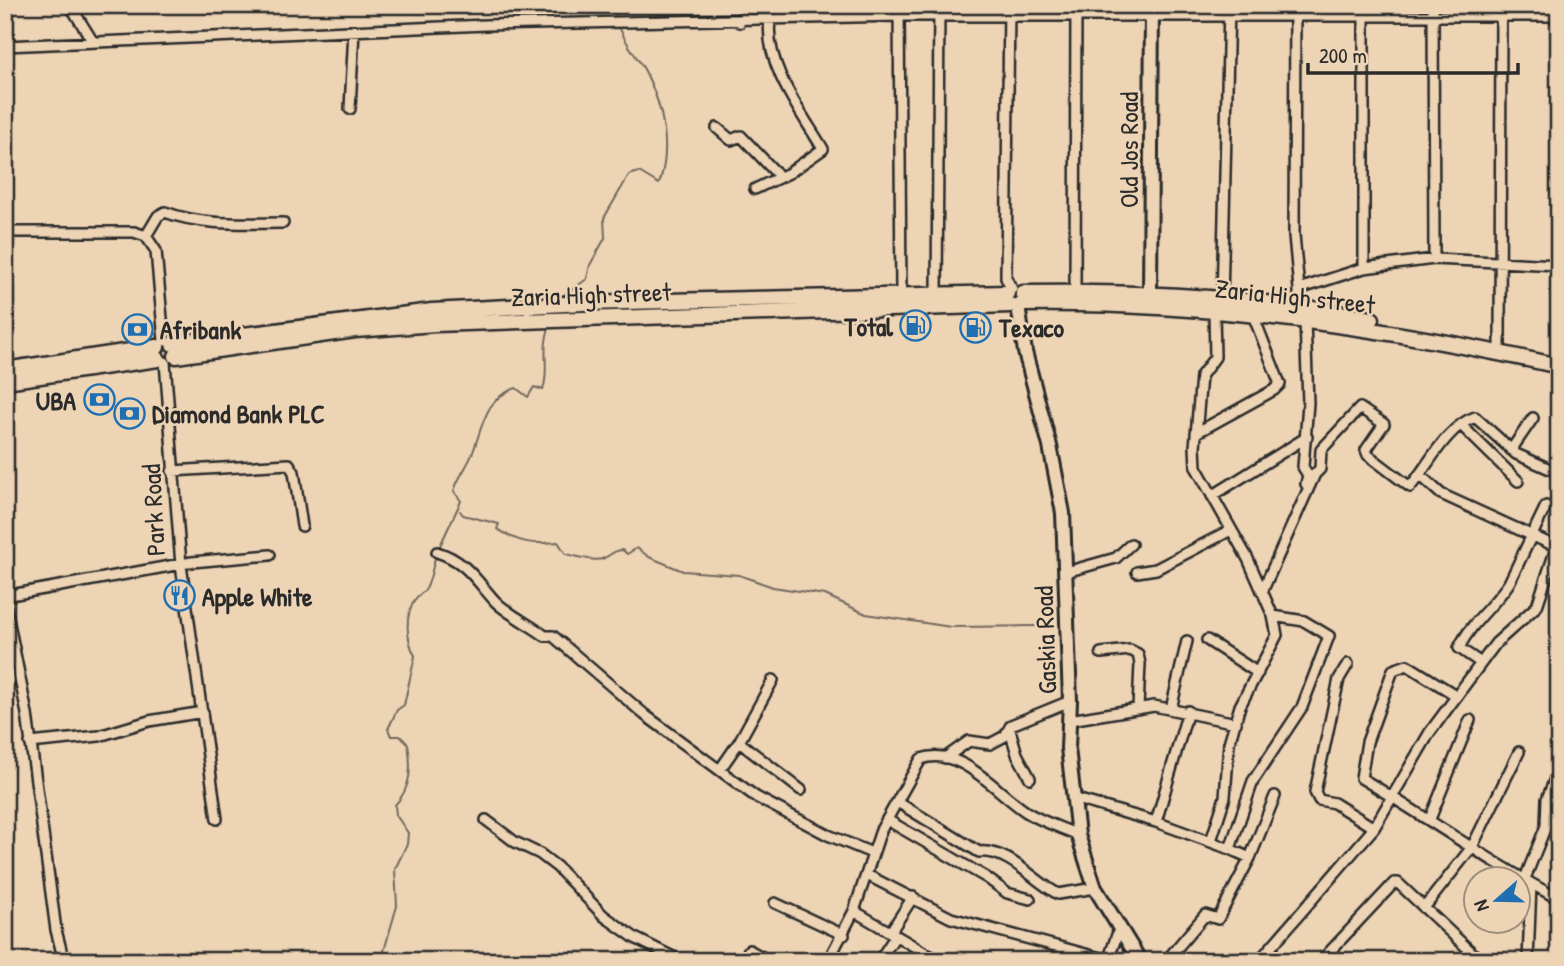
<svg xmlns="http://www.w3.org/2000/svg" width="1564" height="966" font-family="'Patrick Hand',sans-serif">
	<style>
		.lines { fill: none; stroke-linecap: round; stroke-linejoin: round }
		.stream { stroke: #72685d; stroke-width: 2 }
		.street-casing { stroke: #2b2b2b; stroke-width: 14 }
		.secondary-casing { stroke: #2b2b2b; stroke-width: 18 }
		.primary-casing { stroke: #2b2b2b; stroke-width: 19 }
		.street { stroke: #edd4b5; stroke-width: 9 }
		.secondary { stroke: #edd4b5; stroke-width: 12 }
		.primary { stroke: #edd4b5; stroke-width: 14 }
		.labels { text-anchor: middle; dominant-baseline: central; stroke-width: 5; stroke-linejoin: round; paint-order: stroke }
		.street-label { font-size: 26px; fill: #2b2b2b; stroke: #edd4b5 }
		.poi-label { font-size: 26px; font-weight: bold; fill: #2b2b2b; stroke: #edd4b5; text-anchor: start }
	</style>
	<rect width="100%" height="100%" fill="#edd4b5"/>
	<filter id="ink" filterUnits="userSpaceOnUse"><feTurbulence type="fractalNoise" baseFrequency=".0143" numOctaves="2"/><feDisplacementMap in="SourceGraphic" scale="14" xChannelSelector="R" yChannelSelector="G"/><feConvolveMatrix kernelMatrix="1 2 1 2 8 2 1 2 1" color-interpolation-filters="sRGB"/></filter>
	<g filter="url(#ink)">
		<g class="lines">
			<path class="stream" d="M612,5L617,18
				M558,299L587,279L590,265L605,238L604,218L629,175L639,172L659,184C672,148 663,107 646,73C638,57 625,44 619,26
				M460,511L463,515L499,524L497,529C520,543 531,545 558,542L566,554C576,556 592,562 602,559C611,556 612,550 623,550L627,554L637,548L649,557L683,571L739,575L773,587L825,595L866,614L951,627L1037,626
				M438,550L461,501L454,491C458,477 468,466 473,452C483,425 485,398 516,388L528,397L534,387L543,390C550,368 541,352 549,328
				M381,961L397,906L395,869L407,844L408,833L396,815L395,805C411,788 412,768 408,744L400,736H391L388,729L397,710L404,705L415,656C406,638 404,616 416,598C419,594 425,592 427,587C431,578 433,565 436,555"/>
			<defs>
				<path id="street" d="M70,5L93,42
					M838,5L839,17
					M899,5L901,297
					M1009,5L1006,278L1012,289
					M1295,5L1294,235L1299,289
					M1433,5L1434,259
					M740,22L748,5
					M5,46L486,25L899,16H1559
					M350,109L354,30
					M717,128L731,140L741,136L780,177
					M755,189L789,173L823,149C801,112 764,64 770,20
					M5,232H134L146,236L156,251L164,341
					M146,236L158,216L165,212C202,226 243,223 283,223
					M1364,268V5
					M1075,292L1076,5
					M937,296L939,5
					M1222,301L1229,5
					M1299,308V289L1364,268L1434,259L1559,265
					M1305,320L1308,403L1303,467L1308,475L1306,484
					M1500,353L1501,5
					M165,362L181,565L217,819
					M1461,425L1518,481
					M1196,433L1274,390L1280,384L1253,315
					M1511,450L1533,418
					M172,471L289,464L294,472L302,526
					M1420,475L1441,494L1557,547
					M1212,496L1307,437
					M437,552C466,561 476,580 495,601C506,613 531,625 545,636H553L645,715L756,797L828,835L872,853
					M1066,572L1116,558L1131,544
					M1137,572L1156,569L1231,530
					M1262,592L1315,474L1320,469L1321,450L1360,408L1384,424L1366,450L1368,455L1410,487C1429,465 1446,427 1475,417L1516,454L1559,473
					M5,596L192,562L270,555
					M5,603L27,714L56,930L64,961
					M1207,640L1258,673
					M1101,653L1130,650L1138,654L1140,664L1138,708
					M1481,663L1459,648C1471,622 1494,606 1509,583L1546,506
					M1348,664L1339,679L1315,792L1319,800L1334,803L1374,828
					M1457,696L1407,665L1393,670L1367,742L1361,778C1428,818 1491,863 1559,899
					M1171,709L1187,641
					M1070,720L1154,706L1236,723
					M1010,730L1017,754L1030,778
					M739,742L801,790
					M30,743L99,736L149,721L203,712
					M945,758L969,741L990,744L1005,736L1011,725L1070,701
					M721,768L739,742L773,680
					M1073,798L1156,822L1230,849L1253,781L1302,707L1329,636L1304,621L1273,616
					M899,803L979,852C1007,848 1035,882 1058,894L1095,888
					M1430,819L1470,720
					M486,820L515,842L540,854L557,867L604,916L635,938L677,959L708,961
					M889,821L987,878L1007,893L1030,899
					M1156,822L1188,711
					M1211,841L1225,797L1229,743L1240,706L1277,635L1273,616L1248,559L1196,467L1195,447L1201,376L1215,357L1214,311
					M1230,849L1250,858L1275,796
					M867,875L951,918L1108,960
					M1524,881L1546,826L1547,799L1556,776
					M775,903L844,935
					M1424,908L1472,847L1519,752
					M854,911L939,961
					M891,931L913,897
					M743,961L749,950L769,961
					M828,961L854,911L881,830L921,759C962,745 997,794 1028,813C1043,822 1062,828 1078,835
					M879,961L896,935
					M1108,961L1119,929
					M1166,961L1205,915L1218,919L1250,858
					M1259,961L1374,828L1430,732L1496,643L1537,606L1559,539
					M1321,961L1394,883H1398L1481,961
					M1528,961L1531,884"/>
				<path id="secondary" d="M1150,295L1152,5
					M1018,306L1025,352L1050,446L1063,513L1070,701L1068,748L1078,835L1095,888L1140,961"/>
				<path id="primary" d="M1023,293C1138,291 1259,297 1372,319
					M1022,304C1203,301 1382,326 1559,366
					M173,344L432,311L583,303L1007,293
					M176,356L355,330L435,324L1010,305
					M5,370L157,347
					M5,381L158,359"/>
			</defs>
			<use href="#street" class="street-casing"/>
			<use href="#secondary" class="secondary-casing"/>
			<use href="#primary" class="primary-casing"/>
			<use href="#street" class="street"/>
			<use href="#secondary" class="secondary"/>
			<use href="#primary" class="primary"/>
		</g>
	</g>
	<defs>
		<symbol id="fuel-ring" viewBox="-11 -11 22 22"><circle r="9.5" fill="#edd4b5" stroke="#1f6fb2" stroke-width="1.5"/><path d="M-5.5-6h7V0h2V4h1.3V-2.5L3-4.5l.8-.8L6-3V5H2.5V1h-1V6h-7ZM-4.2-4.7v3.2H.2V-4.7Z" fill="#1f6fb2"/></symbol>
		<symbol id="bank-ring" viewBox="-11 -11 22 22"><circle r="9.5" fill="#edd4b5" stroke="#1f6fb2" stroke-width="1.5"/><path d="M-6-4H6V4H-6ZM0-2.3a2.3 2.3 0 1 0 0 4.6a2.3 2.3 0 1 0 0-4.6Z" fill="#1f6fb2"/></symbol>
		<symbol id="restaurant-ring" viewBox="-11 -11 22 22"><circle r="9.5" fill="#edd4b5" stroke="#1f6fb2" stroke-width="1.5"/><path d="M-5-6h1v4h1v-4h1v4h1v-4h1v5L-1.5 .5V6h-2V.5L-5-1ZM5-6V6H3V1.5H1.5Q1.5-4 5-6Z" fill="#1f6fb2"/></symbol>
	</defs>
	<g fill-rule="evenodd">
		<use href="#fuel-ring" x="898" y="308" width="35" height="35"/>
		<use href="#fuel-ring" x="958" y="310" width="35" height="35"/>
		<use href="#bank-ring" x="120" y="312" width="35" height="35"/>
		<use href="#bank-ring" x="82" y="382" width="35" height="35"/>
		<use href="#bank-ring" x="112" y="396" width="35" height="35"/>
		<use href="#restaurant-ring" x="162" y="578" width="35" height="35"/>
	</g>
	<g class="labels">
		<g class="street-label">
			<text transform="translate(1128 150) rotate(-90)">Old Jos Road</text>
			<text transform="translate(591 294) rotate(-2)">Zaria High street</text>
			<text transform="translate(1295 296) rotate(6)">Zaria High street</text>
			<text transform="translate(153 510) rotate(-93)">Park Road</text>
			<text transform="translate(1045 640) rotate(-92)">Gaskia Road</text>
		</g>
		<g class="poi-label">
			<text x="893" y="326" text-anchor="end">Total</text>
			<text x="999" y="327">Texaco</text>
			<text x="160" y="329">Afribank</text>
			<text x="76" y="400" text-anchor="end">UBA</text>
			<text x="152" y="413">Diamond Bank PLC</text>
			<text x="202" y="596">Apple White</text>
		</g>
	</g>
	<rect width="1564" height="966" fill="none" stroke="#edd4b5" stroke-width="28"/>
	<rect x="14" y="14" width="1536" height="938" fill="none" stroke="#2b2b2b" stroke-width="2.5" filter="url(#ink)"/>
	<g transform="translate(1497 900) rotate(250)"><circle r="33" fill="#edd4b5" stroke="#9f907e" stroke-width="2"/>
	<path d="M0-5L12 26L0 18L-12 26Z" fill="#1f6fb2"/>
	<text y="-10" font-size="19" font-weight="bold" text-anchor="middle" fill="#2b2b2b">N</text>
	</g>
	<path d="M1308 63v10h210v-10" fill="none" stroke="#2b2b2b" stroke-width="3.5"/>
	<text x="1319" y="63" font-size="21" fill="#2b2b2b" stroke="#edd4b5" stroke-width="5" paint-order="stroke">200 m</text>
</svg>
